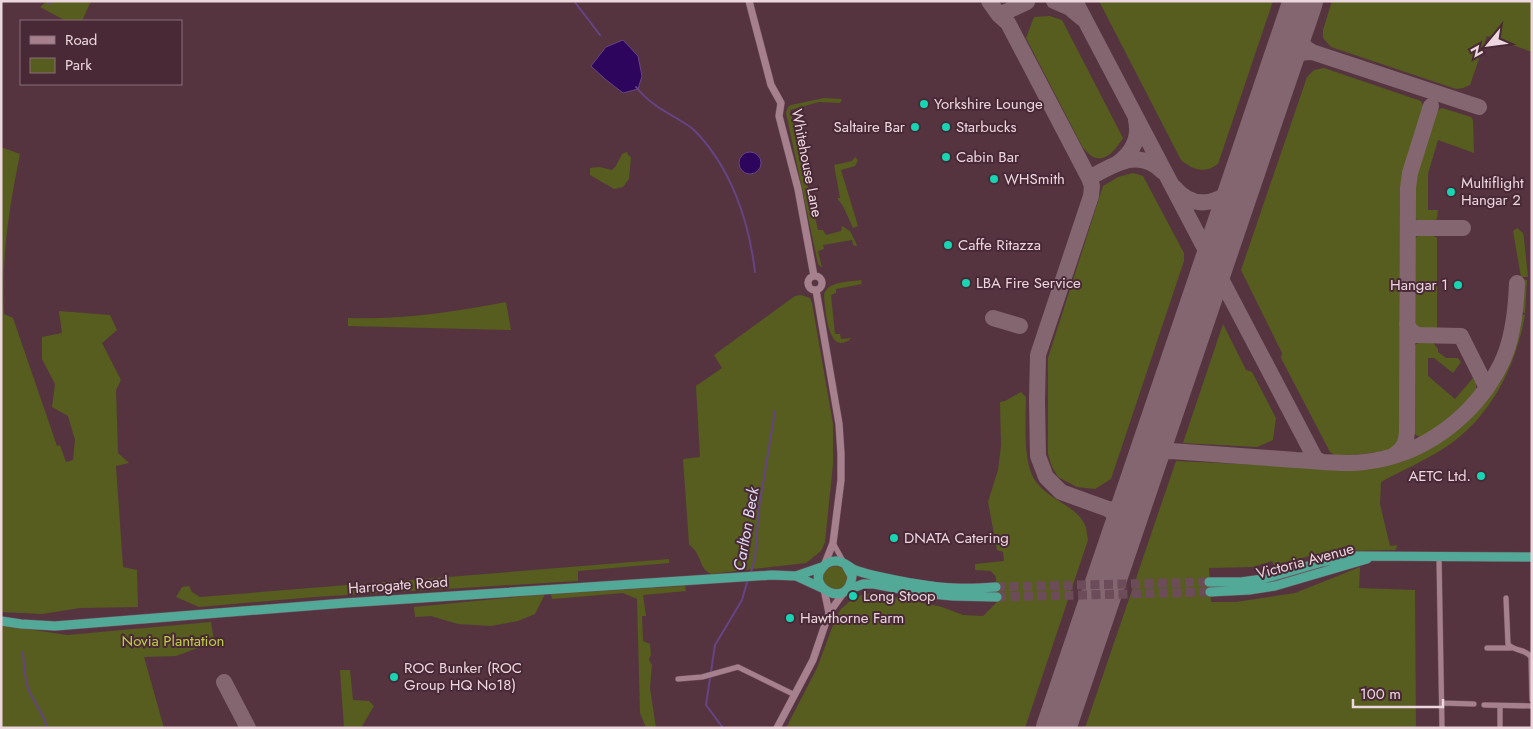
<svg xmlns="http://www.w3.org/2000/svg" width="1533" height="729" font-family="Jost,sans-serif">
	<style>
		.green { fill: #565d1e }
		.water { fill: #2d055d; stroke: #664484 }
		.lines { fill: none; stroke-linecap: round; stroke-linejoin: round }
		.stream { stroke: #664484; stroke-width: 2 }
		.taxiway { stroke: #836670; stroke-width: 16 }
		.runway { stroke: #836670; stroke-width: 40 }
		.trunk-tunnel { stroke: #6c4c58; stroke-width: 9; stroke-dasharray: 9 4.5; stroke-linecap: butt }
		.minor-casing { stroke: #6f535e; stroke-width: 6 }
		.tertiary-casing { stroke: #6f535e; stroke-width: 8 }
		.trunk-casing { stroke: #6f535e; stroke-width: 10 }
		.minor { stroke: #a7808e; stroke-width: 5 }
		.tertiary { stroke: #a7808e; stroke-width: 7 }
		.trunk { stroke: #52a997; stroke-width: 9 }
		.poi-dot { fill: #17d5b3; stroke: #492936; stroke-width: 2 }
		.labels { text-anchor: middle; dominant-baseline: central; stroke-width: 4; stroke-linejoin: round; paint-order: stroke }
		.poi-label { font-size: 15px; fill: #ecd7de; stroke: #492936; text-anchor: start }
		.street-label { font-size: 15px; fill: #ecd7de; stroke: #492936 }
		.park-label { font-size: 15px; fill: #bfce43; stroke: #492936 }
		.water-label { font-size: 16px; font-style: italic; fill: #e1dbf8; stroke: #492936 }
	</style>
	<rect width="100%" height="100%" fill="#553440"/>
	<path class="green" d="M47,1H91L82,21H66L40,7Z
		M1099,1H1273L1218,164C1205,174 1193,170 1181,160Z
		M1332,1H1532V52L1487,36L1470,85L1463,88L1456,89L1331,47L1323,38V30Z
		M1050,16L1062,20L1123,138C1117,147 1107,163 1093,157C1090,155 1086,151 1083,148L1026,38L1034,17Z
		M1324,68L1421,101L1424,108L1402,177L1401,439L1396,447L1386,451L1337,457L1330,452L1281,358L1282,353L1241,270L1307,77L1314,70Z
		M824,98L842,99L840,103L819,102L790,110L818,230H823L826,235L841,231L842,226L850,231L857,245L856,246L853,245L852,240L823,245L824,249L818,251L822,268L818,264L786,113L788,107L791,105Z
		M1442,108L1471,117L1473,120L1474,153L1438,140L1428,174V210H1438L1437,219L1429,223H1420L1415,218L1413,183L1435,112Z
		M1,147L20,154C9,208 1,260 4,314L13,318L57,446L60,445L66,462L73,460L75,440L68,416L52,407L55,384L42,359V337L62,333L59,311L110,315L117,330L102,343L121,380L116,390L118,453L129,463L116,466L123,567L137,570L138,607L80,608L42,614L1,612Z
		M627,152L628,155L631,157L629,179L623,187L614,189L590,175V168L599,167L612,170L616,166L622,154Z
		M855,157L858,160L855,166L841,170L858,226L853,228L843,206L837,198H840L834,165L852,161Z
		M1133,173L1143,176L1184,253V261L1111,479L1095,489L1077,487L1058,477L1052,467L1048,454V358L1103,186L1118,177Z
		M1517,228L1523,233L1524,238L1528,277H1521L1513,231Z
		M1426,232L1437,238V329C1424,333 1414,329 1413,314L1414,243C1415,236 1419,234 1426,232Z
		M1521,279L1527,280L1525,313L1520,312Z
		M861,280L862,284L836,289V293L831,295L835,334H840L841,339L852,338C849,340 845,343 841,343C827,343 825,306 824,295C827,281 849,282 861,280Z
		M801,295L810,298L812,303L833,424V464L825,542L821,551L806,563L711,574C701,569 702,562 697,554C696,550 691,547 689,544L683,459L700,457L696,386L722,368L714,355L795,296Z
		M506,302L511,330L348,326V318C402,320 454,312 506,302Z
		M1520,314L1525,315C1516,366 1491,417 1446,447C1426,460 1403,470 1381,482L1380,504L1390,546L1397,545L1396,550L1347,551L1314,555L1274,565L1272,561L1253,567L1209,568L1211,602H1236L1295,593L1360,567L1359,588L1415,590L1416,728H1085L1176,461L1350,469L1382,467L1402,462L1424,452L1442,441L1460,427L1476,412L1498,382L1513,348L1516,346Z
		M1223,324L1246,370L1252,372L1276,418L1273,440L1257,447L1183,443Z
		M1421,340L1432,341L1438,349V352L1446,358H1458L1461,362L1453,373L1434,358H1428V376L1455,399L1473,378L1476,382V391C1459,410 1442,424 1421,438L1413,433V347Z
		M1021,392L1026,397C1026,420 1023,454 1032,475C1044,500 1075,503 1085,525C1087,530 1087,536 1088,540L1025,728H786L817,668L836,617L841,609L850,601L861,595L875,593L942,607L963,615L983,616L997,602L996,577L991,571L975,570V564L1004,561L1003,552L997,550L988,502L998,470L1001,446L1000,402L1005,401Z
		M669,559V563L578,571V581L314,597L199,607L176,597L182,587L189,586L192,592L200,597Z
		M823 578a12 12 0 1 1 24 0a12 12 0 1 1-24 0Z
		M685,586L686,591L643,595L646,616H642L643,641L650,644L651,655L649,659L651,664H652L650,688L656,728H646L640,713L637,599L623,593L552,599L551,594Z
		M545,594L535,614L518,621L491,626L458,624L431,616L415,617L414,607Z
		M211,622L214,642L176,656L144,657L164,728H1V625L67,635Z
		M340,670H350L353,700L369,701L374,706L361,728H344Z"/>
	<path class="water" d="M623,40L638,56L642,76L638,89L623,93L605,79L591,66L606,47Z
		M739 163a11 11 0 1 1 22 0a11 11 0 1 1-22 0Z"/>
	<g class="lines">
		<path class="stream" d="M574,1L600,35
			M49,4L52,1
			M636,87C648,102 662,110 678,119C684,123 690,126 694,130C731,167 749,221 755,272
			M751,572L755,558L759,508L775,411
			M23,652C24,664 24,676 28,688C33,702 44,713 47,728
			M723,728L706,705L715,645L742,600L748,579"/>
		<path class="taxiway" d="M989,1L999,15L1008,23L1089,178L1092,186L1091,196L1038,355L1037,401L1038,456L1046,477L1061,492L1108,509
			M1054,1L1070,8L1082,18
			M1075,1L1315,458L1320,461
			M999,15L1027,2
			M1312,52L1479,107
			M1279,71C1287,57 1296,52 1312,52C1298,44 1295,35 1296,20
			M1118,163C1133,152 1140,138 1136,120
			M1089,178C1114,165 1139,147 1163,172
			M1174,187C1196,214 1226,202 1243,177
			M1408,228H1463
			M1221,275L1219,259L1223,235
			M1203,294L1207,267L1205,256
			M1197,310C1202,300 1205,296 1216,293
			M993,318L1020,326
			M1407,324L1411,331L1417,335L1461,336L1487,388
			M1171,451C1213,454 1254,457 1296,460C1319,461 1342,465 1364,462C1423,456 1475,416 1501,364C1513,340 1516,310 1517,283
			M1394,455C1403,450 1406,443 1407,432L1408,188L1410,173L1431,106
			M1142,472C1150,458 1154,451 1171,451C1155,440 1159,431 1161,415
			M1120,537C1123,524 1120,516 1108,509C1120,510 1127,507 1134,497
			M224,682L248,728"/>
		<path class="runway" d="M1056,728L1303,1"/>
		<path class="trunk-tunnel" d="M996,587L1209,582
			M997,597L1210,592"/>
		<defs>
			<path id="minor" d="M833,543L843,561
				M1439,557L1442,728
				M1506,598L1508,644C1514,652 1525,648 1531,657L1532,700
				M1487,648H1511
				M678,679L702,677L738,667L795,695
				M1442,703L1474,704
				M1484,705L1532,706
				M1500,706V728"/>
			<path id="tertiary" d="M749,1L771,85L781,103L779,116L798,189L814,276
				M808 283a7 7 0 1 1 14 0a7 7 0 1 1-14 0Z
				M816,290L839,424L841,454V480L833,543L824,566
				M824,589L829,613
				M777,728L813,660L829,613L844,592"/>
			<path id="trunk" d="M846,565L852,576C849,611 804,587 823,567C826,563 831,561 836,561C843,561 848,566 853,569C859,572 865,573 872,575C898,581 927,587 954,588C968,589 983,588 996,587
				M796,576L822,567
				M1209,582H1241L1263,579L1322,562L1352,556L1532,557
				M845,591L863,584H874L921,593L953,596L997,597
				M1210,592L1249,590L1275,586L1367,559
				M1,621L21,624L55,626L345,603L772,575L796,576L822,588"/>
		</defs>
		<use href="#minor" class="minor-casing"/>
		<use href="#tertiary" class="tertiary-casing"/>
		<use href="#trunk" class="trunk-casing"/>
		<use href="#minor" class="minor"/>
		<use href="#tertiary" class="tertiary"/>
		<use href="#trunk" class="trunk"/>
	</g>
	<g class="poi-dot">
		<circle cx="924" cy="104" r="5"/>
		<circle cx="915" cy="127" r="5"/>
		<circle cx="946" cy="127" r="5"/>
		<circle cx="946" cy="157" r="5"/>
		<circle cx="994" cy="179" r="5"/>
		<circle cx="1451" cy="192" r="5"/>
		<circle cx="948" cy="245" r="5"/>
		<circle cx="966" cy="283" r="5"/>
		<circle cx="1458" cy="285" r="5"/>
		<circle cx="1481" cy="476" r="5"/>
		<circle cx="894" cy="538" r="5"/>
		<circle cx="853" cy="596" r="5"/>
		<circle cx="790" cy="618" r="5"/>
		<circle cx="394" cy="677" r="5"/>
	</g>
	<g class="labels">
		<g class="poi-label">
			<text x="934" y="104">Yorkshire Lounge</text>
			<text x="905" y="127" text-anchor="end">Saltaire Bar</text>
			<text x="956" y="127">Starbucks</text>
			<text x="956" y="157">Cabin Bar</text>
			<text x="1004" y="179">WHSmith</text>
			<text x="1461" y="183">Multiflight<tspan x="1461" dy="17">Hangar 2</tspan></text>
			<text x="958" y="245">Caffe Ritazza</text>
			<text x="976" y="283">LBA Fire Service</text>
			<text x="1448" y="285" text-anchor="end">Hangar 1</text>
			<text x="1471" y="476" text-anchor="end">AETC Ltd.</text>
			<text x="904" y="538">DNATA Catering</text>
			<text x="863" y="596">Long Stoop</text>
			<text x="800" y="618">Hawthorne Farm</text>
			<text x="404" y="668">ROC Bunker (ROC<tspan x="404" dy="17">Group HQ No18)</tspan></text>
		</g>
		<g class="street-label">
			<text transform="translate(807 163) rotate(79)">Whitehouse Lane</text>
			<text transform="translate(1305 561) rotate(-15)">Victoria Avenue</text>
			<text transform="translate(398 585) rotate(-4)">Harrogate Road</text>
		</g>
		<g class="park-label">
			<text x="173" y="641">Novia Plantation</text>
		</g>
		<g class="water-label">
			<text transform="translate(746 529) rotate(-80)">Carlton Beck</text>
		</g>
	</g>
	<rect width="1533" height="729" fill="none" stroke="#ecd7de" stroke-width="5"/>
	<rect x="20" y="20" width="162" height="65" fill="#492936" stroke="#8a6f79"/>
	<rect x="30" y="36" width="25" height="8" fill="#a7808e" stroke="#8a6f79"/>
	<text x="65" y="45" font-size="15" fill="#ecd7de">Road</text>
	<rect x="30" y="58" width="25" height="15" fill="#565d1e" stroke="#8a6f79"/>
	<text x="65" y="70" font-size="15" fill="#ecd7de">Park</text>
	<g transform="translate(1488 45) rotate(241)" stroke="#492936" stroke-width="4" paint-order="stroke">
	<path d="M0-4L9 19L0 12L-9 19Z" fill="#ecd7de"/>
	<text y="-8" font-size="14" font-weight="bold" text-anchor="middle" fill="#ecd7de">N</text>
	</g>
	<path d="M1353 699v8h90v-8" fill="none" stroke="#ecd7de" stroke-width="2.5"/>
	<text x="1360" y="699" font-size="15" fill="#ecd7de" stroke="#492936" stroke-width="4" paint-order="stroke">100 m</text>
</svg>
